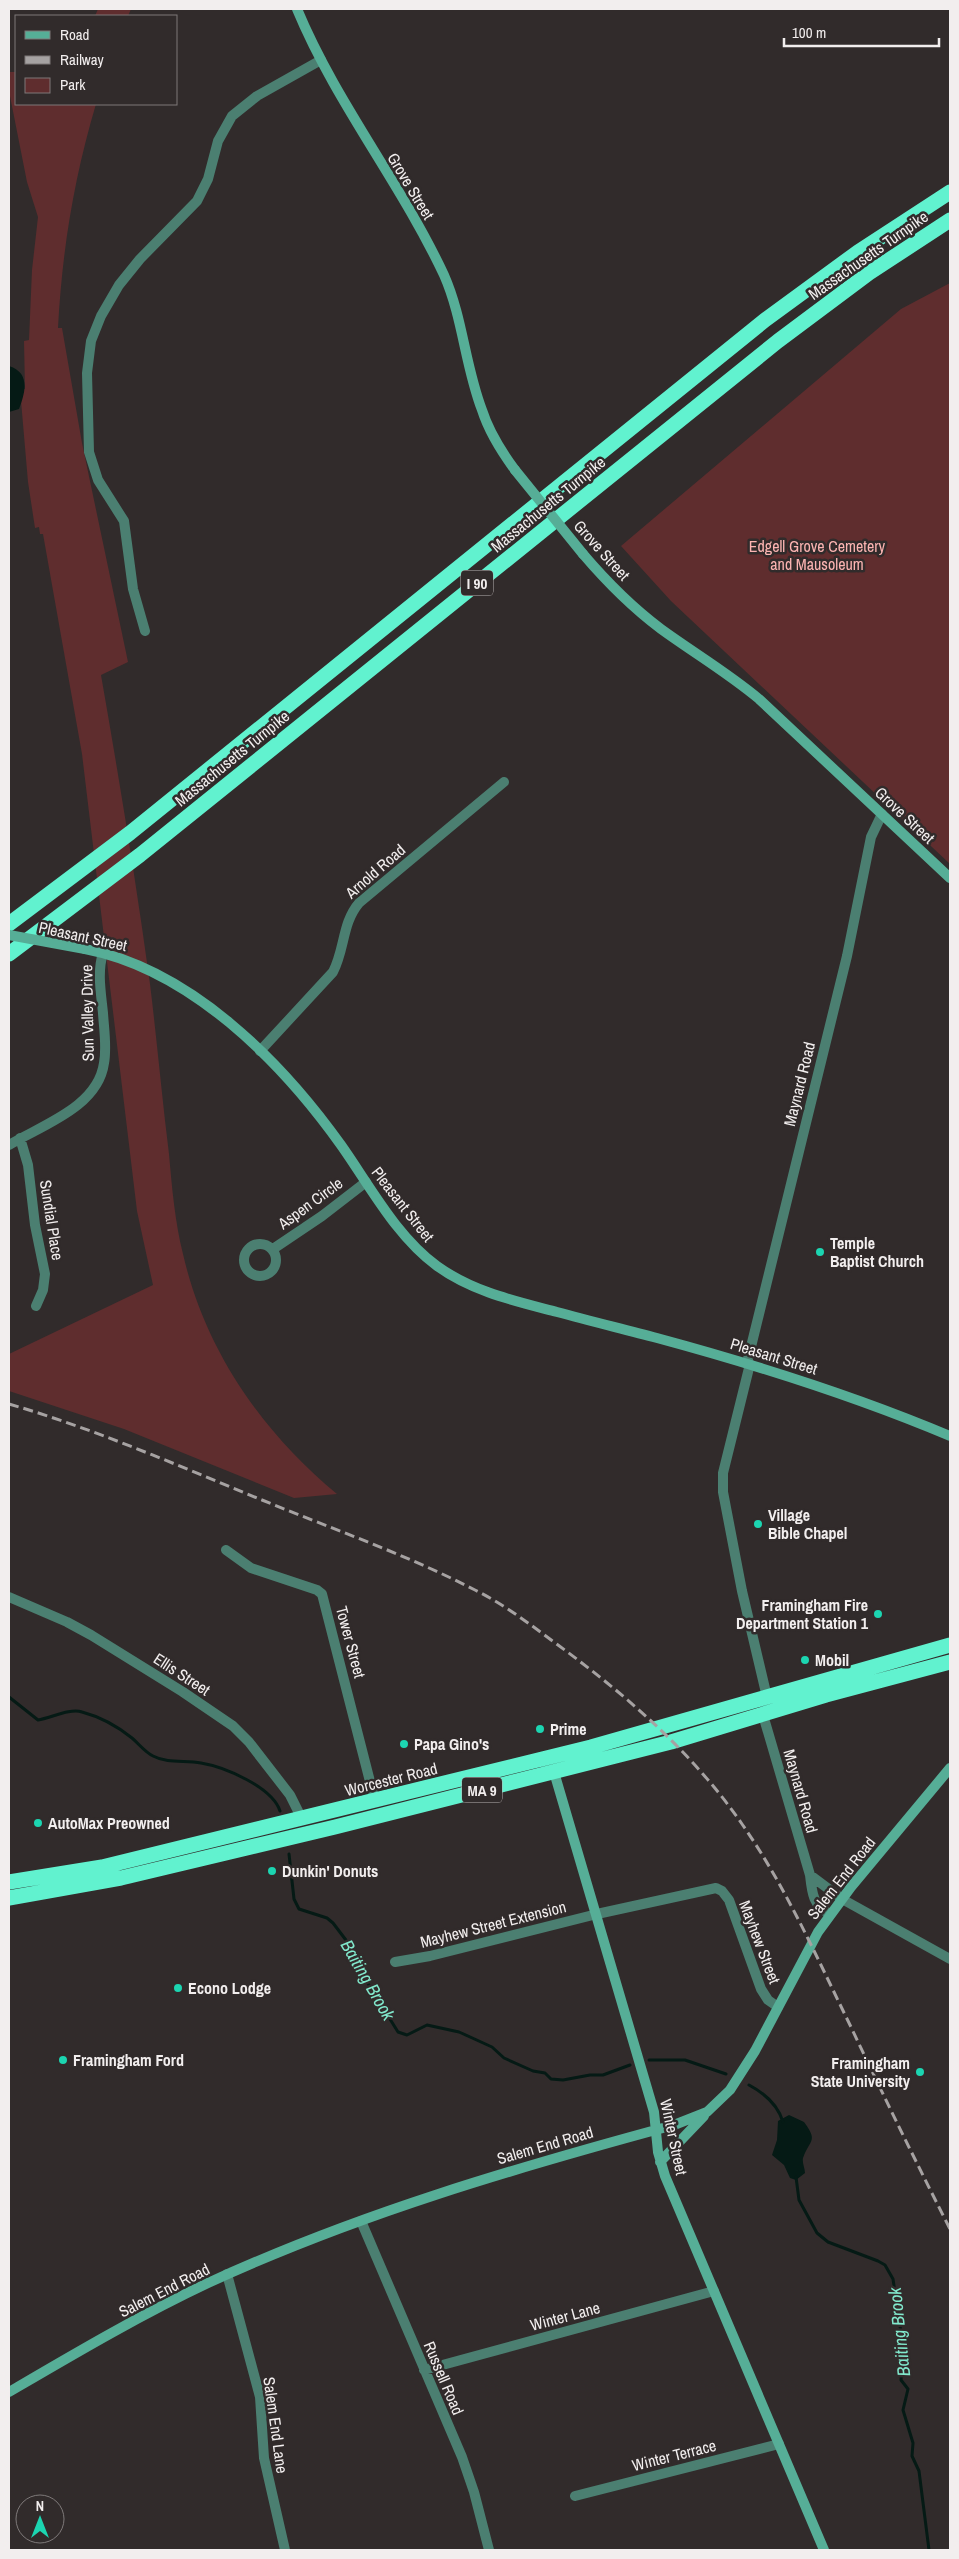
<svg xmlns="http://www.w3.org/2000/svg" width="959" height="2559" font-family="'Archivo Narrow',sans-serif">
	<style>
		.green { fill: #5f2d2e }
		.water { fill: #051a15 }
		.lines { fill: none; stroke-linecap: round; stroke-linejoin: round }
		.stream { stroke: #051a15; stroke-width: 3 }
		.street { stroke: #4b7f71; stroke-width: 10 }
		.secondary { stroke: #56ae97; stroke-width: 10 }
		.highway { stroke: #61f2cf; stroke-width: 15 }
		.rail { stroke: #a6a2a2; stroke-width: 3; stroke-dasharray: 10 5; stroke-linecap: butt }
		.secondary-bridge { stroke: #56ae97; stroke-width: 10 }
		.poi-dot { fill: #1cd5b1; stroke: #312b2b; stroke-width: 2 }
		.labels { text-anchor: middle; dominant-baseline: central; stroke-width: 5; stroke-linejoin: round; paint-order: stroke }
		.shield { fill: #312b2b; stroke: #b8b4b4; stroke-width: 1 }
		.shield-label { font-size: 15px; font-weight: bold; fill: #f2eeee }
		.street-label { font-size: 16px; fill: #f2eeee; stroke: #312b2b }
		.park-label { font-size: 16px; fill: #fcb4b2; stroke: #312b2b }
		.poi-label { font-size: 16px; font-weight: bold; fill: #f2eeee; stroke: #312b2b; text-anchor: start }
		.water-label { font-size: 18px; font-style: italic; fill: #82e9cd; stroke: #312b2b }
	</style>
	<rect width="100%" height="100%" fill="#312b2b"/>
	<path class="green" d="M98,9H131L128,16H95Z
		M9,72H16V104H96C74,178 62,251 58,328H62L82,443L128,662L101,675C119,778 136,881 150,984C157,1041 162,1098 169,1154C172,1188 175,1222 183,1254C205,1350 262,1432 337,1494L294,1498L124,1429L9,1391V1354L153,1285L137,1211L82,754L43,534H40L39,527L35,528L28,482L20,389H25L24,341L29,340L32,270L38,217L27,182L9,91Z
		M950,283V864L671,601L621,546L901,309Z"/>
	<path class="water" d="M9,366C31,373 25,393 19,409L9,412Z
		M789,2115L804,2122C819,2142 809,2140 803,2158C802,2163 805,2168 805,2173L796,2180L790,2178L784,2165L772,2155L777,2140L778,2121Z"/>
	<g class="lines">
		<path class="stream" d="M9,1697L38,1720C51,1718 70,1708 82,1712C101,1717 117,1726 132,1738C139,1744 145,1752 153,1756C168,1764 185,1760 201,1763C225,1767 272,1787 280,1811
			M289,1854L294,1899L299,1909L327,1918L333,1923L355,1952L359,1969L398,2032L407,2035L427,2025L459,2032L492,2047L504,2058L533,2071L545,2073L551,2079L563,2080L590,2075H603L630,2065
			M649,2060H685L726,2074
			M749,2085C764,2093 778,2105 783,2122
			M796,2177L799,2200L817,2233L828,2242L878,2261L885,2265L893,2279L902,2339L898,2354L902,2368L901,2380L908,2389L903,2410L913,2443L912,2456L919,2471L929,2550"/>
		<path class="street" d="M145,631L133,589L124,521L98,480L89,452L87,373L91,341L101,316L119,285L140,259L197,201L208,179L218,141L232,116L257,96L321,60
			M260,1051L333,972C345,949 342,923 359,903L504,782
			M20,1138L28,1165L35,1225L45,1274L43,1290L36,1306
			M9,1145C42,1125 98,1107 104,1063C107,1047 104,1030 103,1013C101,993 97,972 103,953
			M244 1260a16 16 0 1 1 32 0a16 16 0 1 1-32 0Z
			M273,1249L322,1216L366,1182
			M747,1363L847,956L871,837L882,814
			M750,1364L723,1473V1492L742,1591L767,1697
			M226,1550L251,1568L317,1590L322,1594L375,1801
			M9,1597L67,1622L91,1635L183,1692L233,1726L249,1742L290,1795L302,1819
			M763,1715L810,1875C812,1894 813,1905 830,1914
			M810,1875L842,1899L950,1959
			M395,1962L430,1956L597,1914L716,1888L722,1891L729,1900L761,1989L768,2000L778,2007
			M361,2221L462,2457L474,2492L489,2550
			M227,2274L260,2397L264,2458L285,2550
			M424,2370L714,2291
			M575,2496L779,2444"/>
		<path class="secondary" d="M297,9C336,103 401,183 444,275C463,318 465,366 482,410C489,432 501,451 515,470
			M583,554C606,581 633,608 661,629C694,653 728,673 759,699L950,878
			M85,949C190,969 281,1061 341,1145C370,1186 396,1236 437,1266C473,1292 515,1301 557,1312C590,1321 623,1329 657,1338C757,1365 855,1396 950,1436
			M554,1772L654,2112L658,2152L665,2176L824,2550
			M660,2162L704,2116
			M9,2392C74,2354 140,2315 208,2283C358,2214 515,2168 674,2125L707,2112L730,2090L755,2051L818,1932L851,1887L950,1768"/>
		<path class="highway" d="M9,924L130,833L765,320L858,252L950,192
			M9,954L140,855L778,341L869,273L950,220
			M9,1882L102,1867L591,1747L950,1645
			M9,1898L121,1878L335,1827L671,1742L826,1695L950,1662"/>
		<path class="rail" d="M9,1404C95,1429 179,1466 262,1500C333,1529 407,1555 475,1590C505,1605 531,1625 558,1645C626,1695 693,1753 742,1824C786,1887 817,1958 851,2027C883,2095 916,2162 950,2229"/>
		<path class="secondary-bridge" d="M515,470L583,554
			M9,935L85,949"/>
	</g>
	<g class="poi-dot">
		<circle cx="820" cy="1252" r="5"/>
		<circle cx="758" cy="1524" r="5"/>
		<circle cx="878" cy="1614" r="5"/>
		<circle cx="805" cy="1660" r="5"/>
		<circle cx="540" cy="1729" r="5"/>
		<circle cx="404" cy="1744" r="5"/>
		<circle cx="38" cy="1823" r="5"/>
		<circle cx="272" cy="1871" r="5"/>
		<circle cx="178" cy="1988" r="5"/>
		<circle cx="63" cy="2060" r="5"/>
		<circle cx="920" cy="2072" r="5"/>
	</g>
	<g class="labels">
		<g class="shield">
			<rect x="461" y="570.5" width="32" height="25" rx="4"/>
			<rect x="462" y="1777.5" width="40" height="25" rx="4"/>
		</g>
		<g class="shield-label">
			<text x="477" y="583">I 90</text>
			<text x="482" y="1790">MA 9</text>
		</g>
		<g class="street-label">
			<text transform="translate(411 186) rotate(59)">Grove Street</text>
			<text transform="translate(868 255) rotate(-35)">Massachusetts Turnpike</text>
			<text transform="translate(548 504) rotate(-39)">Massachusetts Turnpike</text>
			<text transform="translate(602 550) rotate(48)">Grove Street</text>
			<text transform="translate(232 758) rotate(-39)">Massachusetts Turnpike</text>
			<text transform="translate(905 815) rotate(43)">Grove Street</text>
			<text transform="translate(375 871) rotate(-41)">Arnold Road</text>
			<text transform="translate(83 936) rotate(12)">Pleasant Street</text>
			<text transform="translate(87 1013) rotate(-91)">Sun Valley Drive</text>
			<text transform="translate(799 1084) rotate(-76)">Maynard Road</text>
			<text transform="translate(310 1203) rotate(-36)">Aspen Circle</text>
			<text transform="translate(403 1204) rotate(52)">Pleasant Street</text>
			<text transform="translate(52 1220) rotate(81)">Sundial Place</text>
			<text transform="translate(774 1356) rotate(17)">Pleasant Street</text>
			<text transform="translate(351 1642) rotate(75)">Tower Street</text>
			<text transform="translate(182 1674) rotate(33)">Ellis Street</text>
			<text transform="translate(391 1779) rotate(-14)">Worcester Road</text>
			<text transform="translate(801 1791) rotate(74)">Maynard Road</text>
			<text transform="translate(841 1878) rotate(-52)">Salem End Road</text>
			<text transform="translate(493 1924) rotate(-14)">Mayhew Street Extension</text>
			<text transform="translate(760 1942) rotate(69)">Mayhew Street</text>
			<text transform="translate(674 2137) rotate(78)">Winter Street</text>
			<text transform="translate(545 2145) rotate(-16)">Salem End Road</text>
			<text transform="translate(164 2290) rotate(-27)">Salem End Road</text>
			<text transform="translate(565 2316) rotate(-15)">Winter Lane</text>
			<text transform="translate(444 2378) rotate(67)">Russell Road</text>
			<text transform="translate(276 2425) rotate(82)">Salem End Lane</text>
			<text transform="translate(674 2455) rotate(-14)">Winter Terrace</text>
		</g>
		<g class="park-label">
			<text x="817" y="546">Edgell Grove Cemetery<tspan x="817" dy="18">and Mausoleum</tspan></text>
		</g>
		<g class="poi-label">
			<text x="830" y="1243">Temple<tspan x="830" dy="18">Baptist Church</tspan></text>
			<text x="768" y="1515">Village<tspan x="768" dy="18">Bible Chapel</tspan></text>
			<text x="868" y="1605" text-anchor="end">Framingham Fire<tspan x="868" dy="18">Department Station 1</tspan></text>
			<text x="815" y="1660">Mobil</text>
			<text x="550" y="1729">Prime</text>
			<text x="414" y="1744">Papa Gino's</text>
			<text x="48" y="1823">AutoMax Preowned</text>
			<text x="282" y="1871">Dunkin' Donuts</text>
			<text x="188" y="1988">Econo Lodge</text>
			<text x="73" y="2060">Framingham Ford</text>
			<text x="910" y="2063" text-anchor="end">Framingham<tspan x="910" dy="18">State University</tspan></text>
		</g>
		<g class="water-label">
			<text transform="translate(368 1980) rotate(60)">Baiting Brook</text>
			<text transform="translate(899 2332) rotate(-96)">Baiting Brook</text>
		</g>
	</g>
	<rect width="959" height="2559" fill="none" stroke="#f2eeee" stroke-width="20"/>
	<rect x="15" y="15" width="162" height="90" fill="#312b2b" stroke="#7e7979"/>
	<rect x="25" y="31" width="25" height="8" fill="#56ae97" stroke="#7e7979"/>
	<text x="60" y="40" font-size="15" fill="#f2eeee">Road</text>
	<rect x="25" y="56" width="25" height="8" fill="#a6a2a2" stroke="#7e7979"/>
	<text x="60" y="65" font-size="15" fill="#f2eeee">Railway</text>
	<rect x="25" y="78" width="25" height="15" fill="#5f2d2e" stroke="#7e7979"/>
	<text x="60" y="90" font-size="15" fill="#f2eeee">Park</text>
	<g transform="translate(40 2519)"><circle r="24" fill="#312b2b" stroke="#7e7979"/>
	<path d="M0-4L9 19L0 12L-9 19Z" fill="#1cd5b1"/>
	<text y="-8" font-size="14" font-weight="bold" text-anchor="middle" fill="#f2eeee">N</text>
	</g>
	<path d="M784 38v8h155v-8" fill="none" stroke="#f2eeee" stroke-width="2.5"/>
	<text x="792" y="38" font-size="15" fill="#f2eeee" stroke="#312b2b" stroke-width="4" paint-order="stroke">100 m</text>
</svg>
